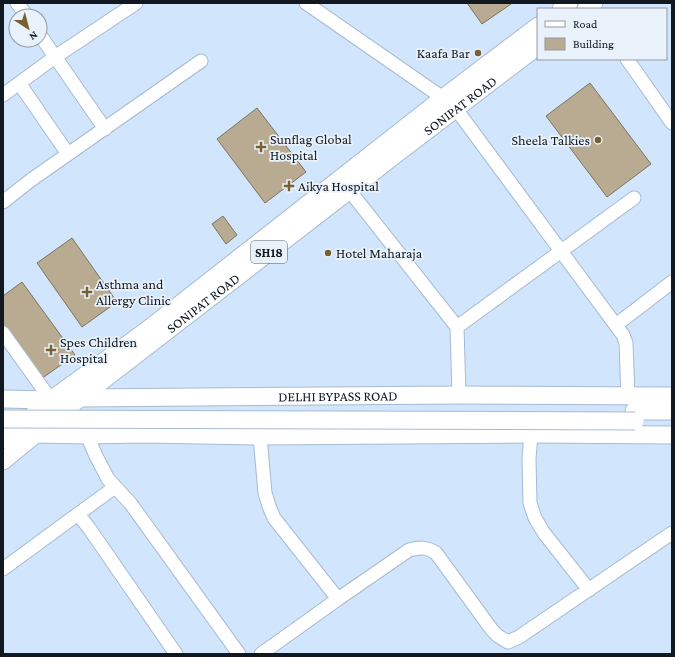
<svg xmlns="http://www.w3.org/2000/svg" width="675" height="657" font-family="'Crimson Pro',serif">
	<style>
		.building { fill: #b8ab91; stroke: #7f725a }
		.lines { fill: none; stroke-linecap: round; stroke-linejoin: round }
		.minor-casing { stroke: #a6bad1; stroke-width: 15 }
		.major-casing { stroke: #a6bad1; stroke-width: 19 }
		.minor { stroke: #fff; stroke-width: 13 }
		.major { stroke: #fff; stroke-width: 17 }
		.major-bridge-casing { stroke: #a6bad1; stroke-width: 19; stroke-linecap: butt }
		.major-bridge { stroke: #fff; stroke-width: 17 }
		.poi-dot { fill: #786131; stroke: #e9f1fb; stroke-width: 1.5 }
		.labels { text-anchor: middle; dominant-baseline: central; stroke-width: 3.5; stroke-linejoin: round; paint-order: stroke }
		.shield { fill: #e9f1fb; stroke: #525962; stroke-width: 1 }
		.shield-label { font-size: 13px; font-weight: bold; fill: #111820 }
		.poi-label { font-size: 14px; fill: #111820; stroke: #e9f1fb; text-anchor: start }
		.street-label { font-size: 14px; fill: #111820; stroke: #e9f1fb }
	</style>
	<rect width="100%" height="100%" fill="#d1e6fd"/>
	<path class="building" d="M467,3H510L511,4L482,24Z
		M590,83L651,164L607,197L546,116Z
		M257,108L306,172L265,203L217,139Z
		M223,216L237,235L226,244L212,224Z
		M72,238L117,302L82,327L37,263Z
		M22,282L75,355L41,379L3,326V296Z"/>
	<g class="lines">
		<defs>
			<path id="minor" d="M17,3L27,16
				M306,3L443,98L456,109L623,335L626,343L628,397
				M40,35L105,129
				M627,59L672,123
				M19,83L68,154
				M3,95L55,57L136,3
				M349,190L457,327L459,395
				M3,202L31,180L201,61
				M616,325L672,282
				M457,327L634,198
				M3,333L51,400
				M531,434L529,459L530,503L535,518L544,533L589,590
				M87,435L96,456L108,479L131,504L239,654
				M260,436L265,493L269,506L274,518L338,599L409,550C420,547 427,547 436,553L492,630L498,636L508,642L519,637L672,533
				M78,514L115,487
				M3,569L78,514L89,528L176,654
				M261,654L338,599"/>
			<g id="major">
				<path d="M561,9L569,3"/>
				<path d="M586,9L594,3"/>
				<path id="s1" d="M3,399L51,400L80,398L459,395L672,396"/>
				<path d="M634,411H672"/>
				<path d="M32,434L87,435L144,434L260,436L531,434L672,435"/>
				<path d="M3,440L51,400L146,331L443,98L538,26"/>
				<path id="s2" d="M3,461L80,398L404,148L538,46"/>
			</g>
		</defs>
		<use href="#minor" class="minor-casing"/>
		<use href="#major" class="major-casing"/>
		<use href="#minor" class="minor"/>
		<use href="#major" class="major"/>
		<defs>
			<path id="major-bridge" d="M3,419L635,421"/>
		</defs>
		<use href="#major-bridge" class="major-bridge-casing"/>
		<use href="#major-bridge" class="major-bridge"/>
	</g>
	<g class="poi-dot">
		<circle cx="478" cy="53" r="4"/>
		<circle cx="598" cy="140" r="4"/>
		<path d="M259 141h4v4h4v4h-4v4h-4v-4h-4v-4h4z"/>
		<path d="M287 180h4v4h4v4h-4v4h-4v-4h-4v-4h4z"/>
		<circle cx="328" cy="253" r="4"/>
		<path d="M85 286h4v4h4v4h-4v4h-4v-4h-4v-4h4z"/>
		<path d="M49 344h4v4h4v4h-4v4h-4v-4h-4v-4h4z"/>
	</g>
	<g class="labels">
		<rect class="shield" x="251" y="241" width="36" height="22" rx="3"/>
		<g class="shield-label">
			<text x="269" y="252">SH18</text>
		</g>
		<g class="poi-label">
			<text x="470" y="53" text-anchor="end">Kaafa Bar</text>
			<text x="270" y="139">Sunflag Global<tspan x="270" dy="16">Hospital</tspan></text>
			<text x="590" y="140" text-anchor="end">Sheela Talkies</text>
			<text x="298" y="186">Aikya Hospital</text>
			<text x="336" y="253">Hotel Maharaja</text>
			<text x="96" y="284">Asthma and<tspan x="96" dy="16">Allergy Clinic</tspan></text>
			<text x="60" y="342">Spes Children<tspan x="60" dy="16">Hospital</tspan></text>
		</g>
		<g class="street-label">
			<text stroke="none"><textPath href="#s2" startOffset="579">SONIPAT ROAD</textPath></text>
			<text stroke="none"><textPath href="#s2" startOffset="255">SONIPAT ROAD</textPath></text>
			<text stroke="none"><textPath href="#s1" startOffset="335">DELHI BYPASS ROAD</textPath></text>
		</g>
	</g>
	<rect width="675" height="657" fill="none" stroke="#111820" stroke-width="8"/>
	<rect x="537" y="8" width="130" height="52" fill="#e9f1fb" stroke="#939aa3"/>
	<rect x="545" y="21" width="20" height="6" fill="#ffffff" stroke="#939aa3"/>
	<text x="573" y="28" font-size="12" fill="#111820">Road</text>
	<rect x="545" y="38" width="20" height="12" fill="#b8ab91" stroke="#939aa3"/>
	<text x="573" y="48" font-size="12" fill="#111820">Building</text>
	<g transform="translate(28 28) rotate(144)"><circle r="19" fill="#e9f1fb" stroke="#939aa3"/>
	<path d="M0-3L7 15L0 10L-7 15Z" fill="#786131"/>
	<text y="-6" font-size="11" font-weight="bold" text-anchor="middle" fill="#111820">N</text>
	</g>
</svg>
